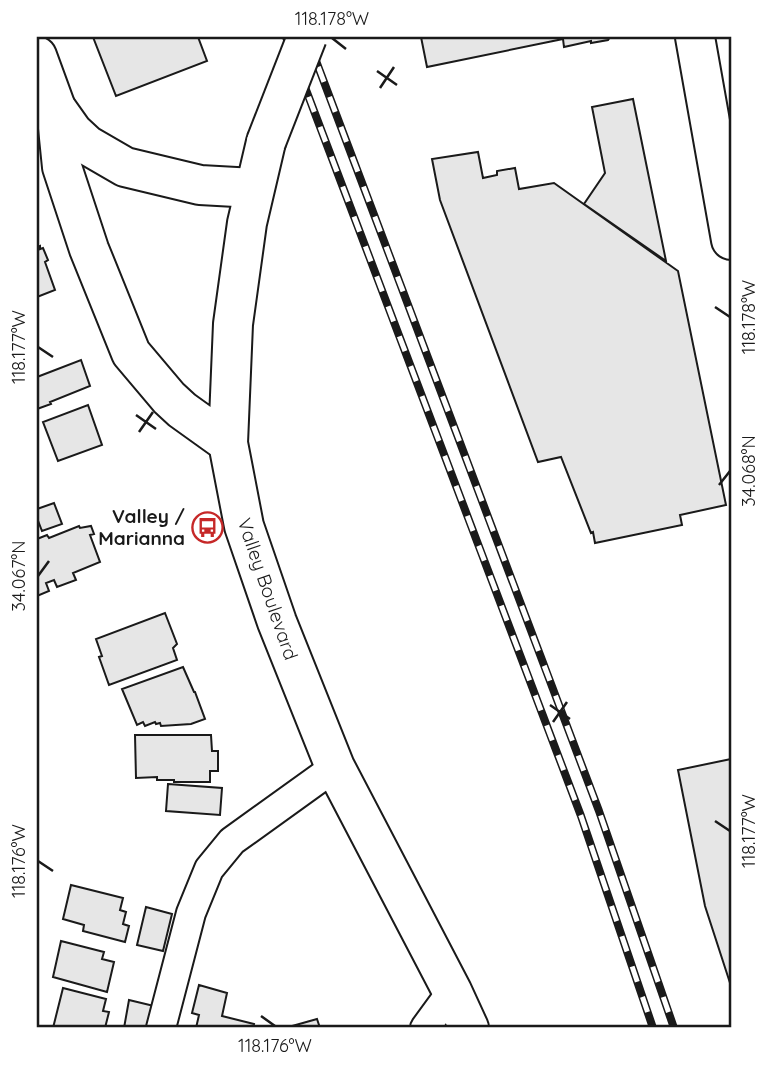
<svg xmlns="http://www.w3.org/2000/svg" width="768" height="1065" font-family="Quicksand,sans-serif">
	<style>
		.building { fill: #e6e6e6; stroke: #1a1a1a; stroke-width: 2 }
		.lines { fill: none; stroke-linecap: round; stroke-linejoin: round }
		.minor-casing { stroke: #1a1a1a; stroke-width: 32 }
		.secondary-casing { stroke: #1a1a1a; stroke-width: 42 }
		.primary-casing { stroke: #1a1a1a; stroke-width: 42 }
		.minor { stroke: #fff; stroke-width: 28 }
		.secondary { stroke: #fff; stroke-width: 38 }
		.primary { stroke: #fff; stroke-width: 38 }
		.rail-casing { stroke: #1a1a1a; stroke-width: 8 }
		.rail { stroke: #fff; stroke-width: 5; stroke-dasharray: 16; stroke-linecap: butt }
		.primary-bridge-casing { stroke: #1a1a1a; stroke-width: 42; stroke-linecap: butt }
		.primary-bridge { stroke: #fff; stroke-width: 38 }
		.ticks { fill: none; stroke: #1a1a1a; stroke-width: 2.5 }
		.labels { text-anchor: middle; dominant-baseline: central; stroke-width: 5; stroke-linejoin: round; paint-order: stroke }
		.poi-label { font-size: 19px; font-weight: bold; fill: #1a1a1a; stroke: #fff; text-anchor: end }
		.street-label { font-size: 19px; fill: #1a1a1a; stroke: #fff }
		.neatline { fill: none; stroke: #1a1a1a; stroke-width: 2.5 }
		.ticks-label { font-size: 18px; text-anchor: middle; fill: #1a1a1a }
	</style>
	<rect width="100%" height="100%" fill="#fff"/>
	<path class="building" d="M93,37H198L207,61L116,96Z
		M421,37H610L608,40L591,43V41L564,47L563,39L427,67Z
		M633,99L646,163L666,261L584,204L605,173L592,107Z
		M478,152L483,178L497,175V171L515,168L519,189L554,183L678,271L726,505L680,515L682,525L595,543L593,532L591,533L561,457L538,462L440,200L432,159Z
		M40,246V249L43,248L48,260L45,262L55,290L37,297V247Z
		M81,360L90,386L50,402L51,404L37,409V377Z
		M88,405L102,445L58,461L43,422Z
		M54,503L62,524L42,531L37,518V509Z
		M79,526L80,528L91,526L94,534L90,535L100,562L73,573L76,580L57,587L54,580L46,583L49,591L37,596V539L47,535L49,538Z
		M165,613L177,644L173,648L177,660L109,685L99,657L102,656L96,639Z
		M183,667L194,692H195L205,719L191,724L161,726L160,723L156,724L155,722L145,726L143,722L137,725L122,689Z
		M135,735H211L212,751H218V771H210V782H174V780H157V777L136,778Z
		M731,759V986L705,906L678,770Z
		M168,784L222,788L220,815L166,811Z
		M71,885L123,898L120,910L126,912L123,924L129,926L125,942L83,931L84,925L63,919Z
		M146,907L172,914L163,951L137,945Z
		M61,941L104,952L102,959L114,962L107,992L53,977Z
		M199,985L227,993L222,1016L254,1024L253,1028H196L199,1015L192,1013Z
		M63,988L106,999L103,1011L109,1012L105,1028H53Z
		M129,1000L154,1006L149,1028H124Z
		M317,1019L320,1028H285Z"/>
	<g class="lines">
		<defs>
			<path id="minor" d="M161,1028L191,913L209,869L232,841L335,767
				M425,1028L452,991"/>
			<path id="secondary" d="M695,37L731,240
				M37,56L56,108L73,132L87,145L125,167L200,185L254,188"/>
			<path id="primary" d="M56,108L62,167L89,249L131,353L169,398L182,410L228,443
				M266,142L247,223L233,324L228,443L244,526L277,622L335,767L452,991L469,1028"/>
		</defs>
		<use href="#minor" class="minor-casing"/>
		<use href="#secondary" class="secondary-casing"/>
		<use href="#primary" class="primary-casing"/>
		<use href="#minor" class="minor"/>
		<use href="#secondary" class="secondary"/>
		<use href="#primary" class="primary"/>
		<defs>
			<path id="rail" d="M286,37L581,816L653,1028
				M307,37L599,811L674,1028"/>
		</defs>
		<use href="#rail" class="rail-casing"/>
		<use href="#rail" class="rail"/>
		<defs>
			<path id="primary-bridge" d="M266,142L307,37"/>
		</defs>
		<use href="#primary-bridge" class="primary-bridge-casing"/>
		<use href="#primary-bridge" class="primary-bridge"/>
	</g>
	<path class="ticks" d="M332,38L346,49M377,71L397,85M380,88L394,67M715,307L730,317M38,347L53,357M136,415L156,429M139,432L153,412M719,485L730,471M38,576L49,561M550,705L570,719M553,722L567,702M715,821L730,831M38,861L53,871M261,1016L275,1026"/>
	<defs>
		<symbol id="bus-ring" viewBox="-11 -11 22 22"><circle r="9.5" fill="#fff" stroke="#c62828" stroke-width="1.5"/><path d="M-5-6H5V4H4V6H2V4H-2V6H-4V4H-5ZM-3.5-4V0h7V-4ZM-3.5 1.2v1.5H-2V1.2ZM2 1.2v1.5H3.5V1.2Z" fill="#c62828"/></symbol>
	</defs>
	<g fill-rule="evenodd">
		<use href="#bus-ring" x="190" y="510" width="35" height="35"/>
	</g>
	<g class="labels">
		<g class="poi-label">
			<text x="185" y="516">Valley /<tspan x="185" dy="22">Marianna</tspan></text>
		</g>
		<g class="street-label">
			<text transform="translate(268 589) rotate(71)">Valley Boulevard</text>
		</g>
	</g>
	<rect width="768" height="1065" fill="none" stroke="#ffffff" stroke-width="77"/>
	<rect x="38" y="38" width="692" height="988" class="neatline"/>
	<g class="ticks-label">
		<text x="332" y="25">118.178°W</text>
		<text transform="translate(749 317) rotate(-90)" y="6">118.178°W</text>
		<text transform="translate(19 347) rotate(-90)" y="6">118.177°W</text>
		<text transform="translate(749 471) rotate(-90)" y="6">34.068°N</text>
		<text transform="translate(19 576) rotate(-90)" y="6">34.067°N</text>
		<text transform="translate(749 831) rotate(-90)" y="6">118.177°W</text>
		<text transform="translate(19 861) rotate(-90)" y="6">118.176°W</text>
		<text x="275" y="1052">118.176°W</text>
	</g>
</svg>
